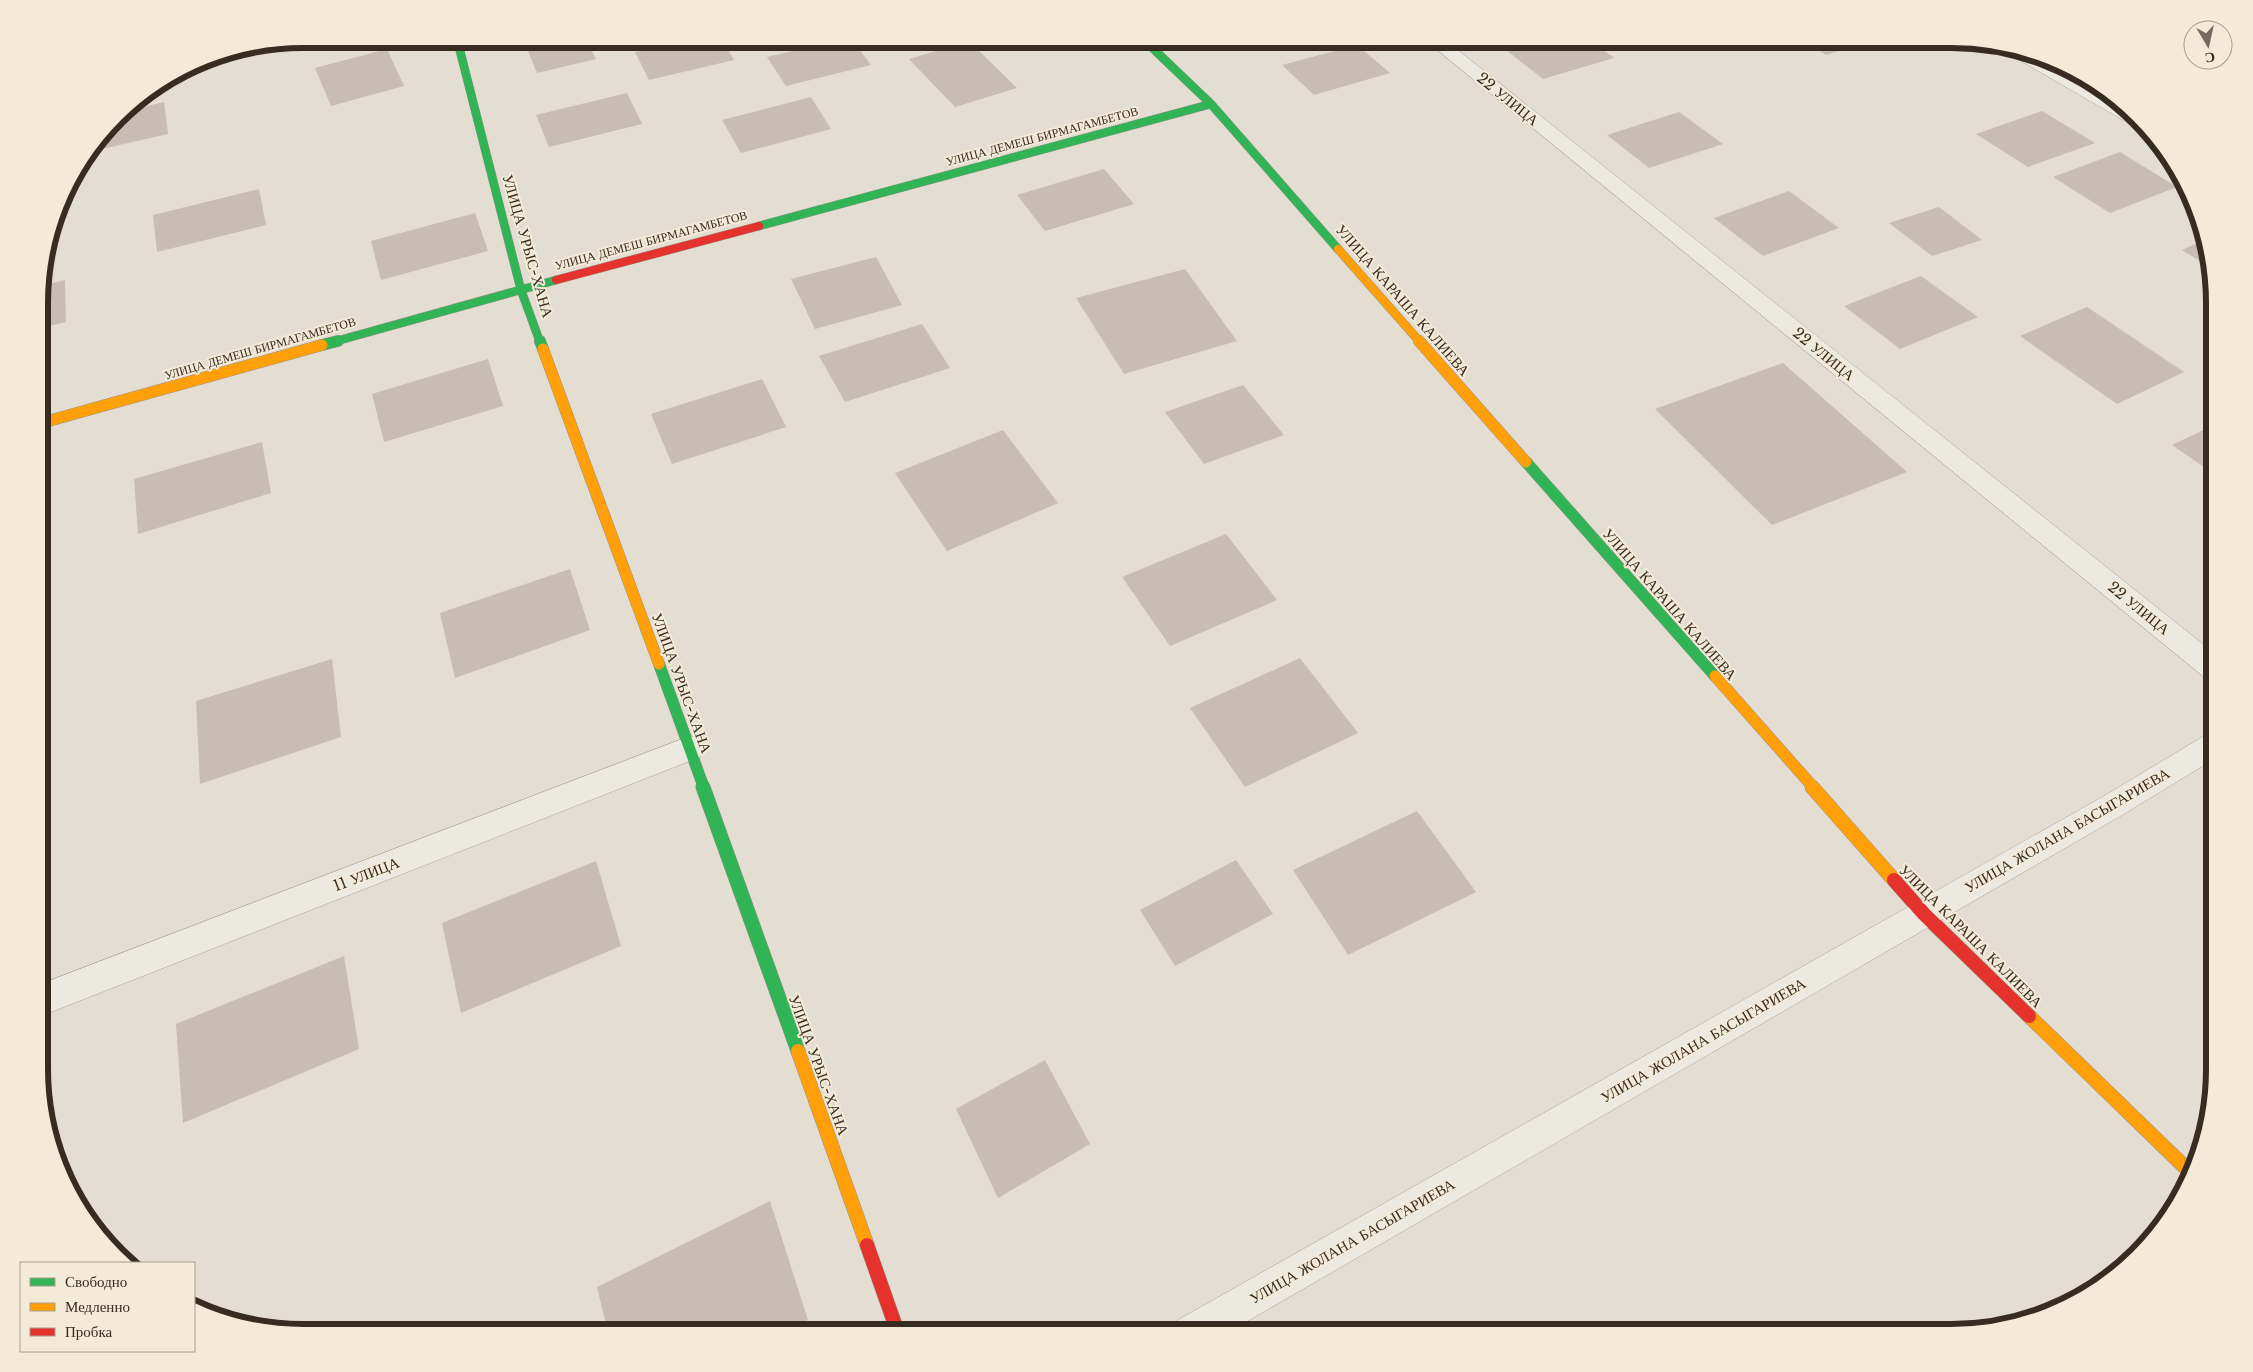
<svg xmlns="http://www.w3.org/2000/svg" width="2253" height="1372" font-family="'Libre Baskerville',serif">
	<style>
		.building { fill: #c7bdb2 }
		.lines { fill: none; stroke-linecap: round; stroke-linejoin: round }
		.street-casing { stroke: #a9a399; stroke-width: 1 }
		.fast-far2-casing { stroke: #999389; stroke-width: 9 }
		.fast-far1-casing { stroke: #999389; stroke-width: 12 }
		.fast-casing { stroke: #999389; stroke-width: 15 }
		.slow-far2-casing { stroke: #999389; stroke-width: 9 }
		.slow-far1-casing { stroke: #999389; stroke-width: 12 }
		.slow-casing { stroke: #999389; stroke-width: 15 }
		.jam-far1-casing { stroke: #999389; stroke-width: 9 }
		.jam-casing { stroke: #999389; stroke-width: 15 }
		.street { fill: #ece9e1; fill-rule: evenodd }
		.fast-far2 { stroke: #30b455; stroke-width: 8 }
		.fast-far1 { stroke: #30b455; stroke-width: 11 }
		.fast { stroke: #30b455; stroke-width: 14 }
		.slow-far2 { stroke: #ff9f0a; stroke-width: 8 }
		.slow-far1 { stroke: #ff9f0a; stroke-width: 11 }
		.slow { stroke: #ff9f0a; stroke-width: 14 }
		.jam-far1 { stroke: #e5322d; stroke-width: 8 }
		.jam { stroke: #e5322d; stroke-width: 14 }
		.labels { text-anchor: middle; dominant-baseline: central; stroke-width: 4; stroke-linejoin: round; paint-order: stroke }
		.far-street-label { font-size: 12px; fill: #382c21; stroke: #f3ebd8 }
		.street-label { font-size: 15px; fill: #382c21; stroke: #f3ebd8 }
		.rim { fill: none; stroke: #382c21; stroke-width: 6 }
	</style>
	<rect width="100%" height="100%" fill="#e3ded1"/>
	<path class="building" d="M523,39H586L596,59L537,73Z
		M692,39H722L734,60L649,80L635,52Z
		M843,39H852L871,65L786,86L767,57Z
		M1269,39H1326L1281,51Z
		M1545,39H1588L1614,58L1543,79L1506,50Z
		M1800,39H1877L1826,55Z
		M969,41L1017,88L955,107L909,59Z
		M1357,45L1390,73L1314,95L1282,65Z
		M387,49L404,86L331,106L315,68Z
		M627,93L642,124L549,147L536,115Z
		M811,97L831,129L741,153L722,120Z
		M164,102L168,134L93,151L123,112Z
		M2042,111L2095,143L2028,167L1976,134Z
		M1679,112L1723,144L1649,168L1607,135Z
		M2120,152L2177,187L2110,213L2053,177Z
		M1104,169L1134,204L1045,231L1017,195Z
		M259,189L266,225L157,252L153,215Z
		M1789,191L1839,228L1763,256L1714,218Z
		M1939,207L1982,240L1932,256L1889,223Z
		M475,213L488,251L381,280L371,241Z
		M2206,239L2211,268L2182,250Z
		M876,257L902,305L815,329L791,279Z
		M1185,269L1237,341L1124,374L1076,298Z
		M1921,276L1978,317L1900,349L1844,306Z
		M65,280L66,322L41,328V286Z
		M2087,307L2184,372L2117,404L2020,336Z
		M922,324L950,368L845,402L819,356Z
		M488,359L503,406L384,442L372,394Z
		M1783,363L1907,472L1772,525L1655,409Z
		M762,379L786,427L672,464L651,414Z
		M1243,385L1284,435L1204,464L1165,412Z
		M2214,425V474L2172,445Z
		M1003,430L1058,503L947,551L895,473Z
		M262,442L271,493L138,534L134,479Z
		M1226,534L1277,600L1170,646L1122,577Z
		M570,569L590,630L455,678L440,613Z
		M1300,658L1358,733L1245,787L1190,708Z
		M332,659L341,737L200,784L196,701Z
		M1417,811L1476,892L1348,955L1293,870Z
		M1236,860L1273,914L1175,966L1140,910Z
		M596,861L621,946L461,1013L442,923Z
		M344,956L359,1049L183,1123L176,1024Z
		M1045,1060L1090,1144L998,1198L956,1109Z
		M770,1201L808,1320L783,1333H608L597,1287Z"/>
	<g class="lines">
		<defs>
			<path id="street" d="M1424,39H1444L2214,653V680L2204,677Z
				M2002,46C2038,50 2124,99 2146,128L2135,127L2004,51Z
				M2214,732V759L2124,814L1227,1333H1172L1178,1320L2104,796L2204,736Z
				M690,736L700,739L704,748L700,757L41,1016V984Z"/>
			<path id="fast-far2" d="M457,39L521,290L540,342
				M1143,39L1211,104L1338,249
				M759,226L1211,104
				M333,342L556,280"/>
			<path id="fast-far1" d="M540,341L543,349
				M322,345L338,341
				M1526,462L1715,676
				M659,664L704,788"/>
			<path id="fast" d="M703,787L798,1051"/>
			<path id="slow-far2" d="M1338,249L1420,342"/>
			<path id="slow-far1" d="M1419,341L1526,462
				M543,349L659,664
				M41,423L322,345
				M1715,676L1814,788"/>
			<path id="slow" d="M1812,787L1894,880
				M2029,1016L2191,1173
				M798,1051L867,1245"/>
			<path id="jam-far1" d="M556,280L759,226"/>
			<path id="jam" d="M1894,880L1924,914L2029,1016
				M867,1245L898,1333"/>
		</defs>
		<use href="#street" class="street-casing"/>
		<use href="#fast-far2" class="fast-far2-casing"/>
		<use href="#fast-far1" class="fast-far1-casing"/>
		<use href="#fast" class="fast-casing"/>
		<use href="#slow-far2" class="slow-far2-casing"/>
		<use href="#slow-far1" class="slow-far1-casing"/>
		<use href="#slow" class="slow-casing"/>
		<use href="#jam-far1" class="jam-far1-casing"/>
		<use href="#jam" class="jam-casing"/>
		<use href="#street" class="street"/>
		<use href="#fast-far2" class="fast-far2"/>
		<use href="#fast-far1" class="fast-far1"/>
		<use href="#fast" class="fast"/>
		<use href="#slow-far2" class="slow-far2"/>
		<use href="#slow-far1" class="slow-far1"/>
		<use href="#slow" class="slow"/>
		<use href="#jam-far1" class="jam-far1"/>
		<use href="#jam" class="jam"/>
	</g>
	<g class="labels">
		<g class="far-street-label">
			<text transform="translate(1042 136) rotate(-15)">УЛИЦА ДЕМЕШ БИРМАГАМБЕТОВ</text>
			<text transform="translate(651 240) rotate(-15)">УЛИЦА ДЕМЕШ БИРМАГАМБЕТОВ</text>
			<text transform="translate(260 348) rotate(-16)">УЛИЦА ДЕМЕШ БИРМАГАМБЕТОВ</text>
		</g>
		<g class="street-label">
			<text transform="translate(1508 99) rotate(39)">22 УЛИЦА</text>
			<text transform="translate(528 246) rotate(74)">УЛИЦА УРЫС-ХАНА</text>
			<text transform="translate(1403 300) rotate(49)">УЛИЦА КАРАША КАЛИЕВА</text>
			<text transform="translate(1824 354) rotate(39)">22 УЛИЦА</text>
			<text transform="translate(1670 604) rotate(49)">УЛИЦА КАРАША КАЛИЕВА</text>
			<text transform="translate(2139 608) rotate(39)">22 УЛИЦА</text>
			<text transform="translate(682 683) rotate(70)">УЛИЦА УРЫС-ХАНА</text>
			<text transform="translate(2067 830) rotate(-30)">УЛИЦА ЖОЛАНА БАСЫГАРИЕВА</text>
			<text transform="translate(366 874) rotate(-21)">11 УЛИЦА</text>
			<text transform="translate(1971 936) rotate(45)">УЛИЦА КАРАША КАЛИЕВА</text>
			<text transform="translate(1703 1040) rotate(-30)">УЛИЦА ЖОЛАНА БАСЫГАРИЕВА</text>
			<text transform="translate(819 1065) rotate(70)">УЛИЦА УРЫС-ХАНА</text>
			<text transform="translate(1352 1241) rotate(-30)">УЛИЦА ЖОЛАНА БАСЫГАРИЕВА</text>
		</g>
	</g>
	<path d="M0 0H2253V1372H0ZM303 48H1951A255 255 0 0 1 2206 303V1069A255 255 0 0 1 1951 1324H303A255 255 0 0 1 48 1069V303A255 255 0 0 1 303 48Z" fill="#f3ebd8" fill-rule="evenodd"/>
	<path class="rim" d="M303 48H1951A255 255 0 0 1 2206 303V1069A255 255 0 0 1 1951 1324H303A255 255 0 0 1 48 1069V303A255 255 0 0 1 303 48Z"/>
	<rect x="20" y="1262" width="175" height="90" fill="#f3ebd8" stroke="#a89f8f"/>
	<rect x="30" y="1278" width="25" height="8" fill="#30b455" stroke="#a89f8f"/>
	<text x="65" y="1287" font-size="15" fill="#382c21">Свободно</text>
	<rect x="30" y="1303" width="25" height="8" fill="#ff9f0a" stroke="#a89f8f"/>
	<text x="65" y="1312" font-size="15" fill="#382c21">Медленно</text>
	<rect x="30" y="1328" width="25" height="8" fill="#e5322d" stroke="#a89f8f"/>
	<text x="65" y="1337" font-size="15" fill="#382c21">Пробка</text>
	<g transform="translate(2208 45) rotate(171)"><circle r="24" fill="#f3ebd8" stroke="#a89f8f"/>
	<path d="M0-4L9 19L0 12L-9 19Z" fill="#746a5f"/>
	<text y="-8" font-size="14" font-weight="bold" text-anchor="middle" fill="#382c21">С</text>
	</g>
</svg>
